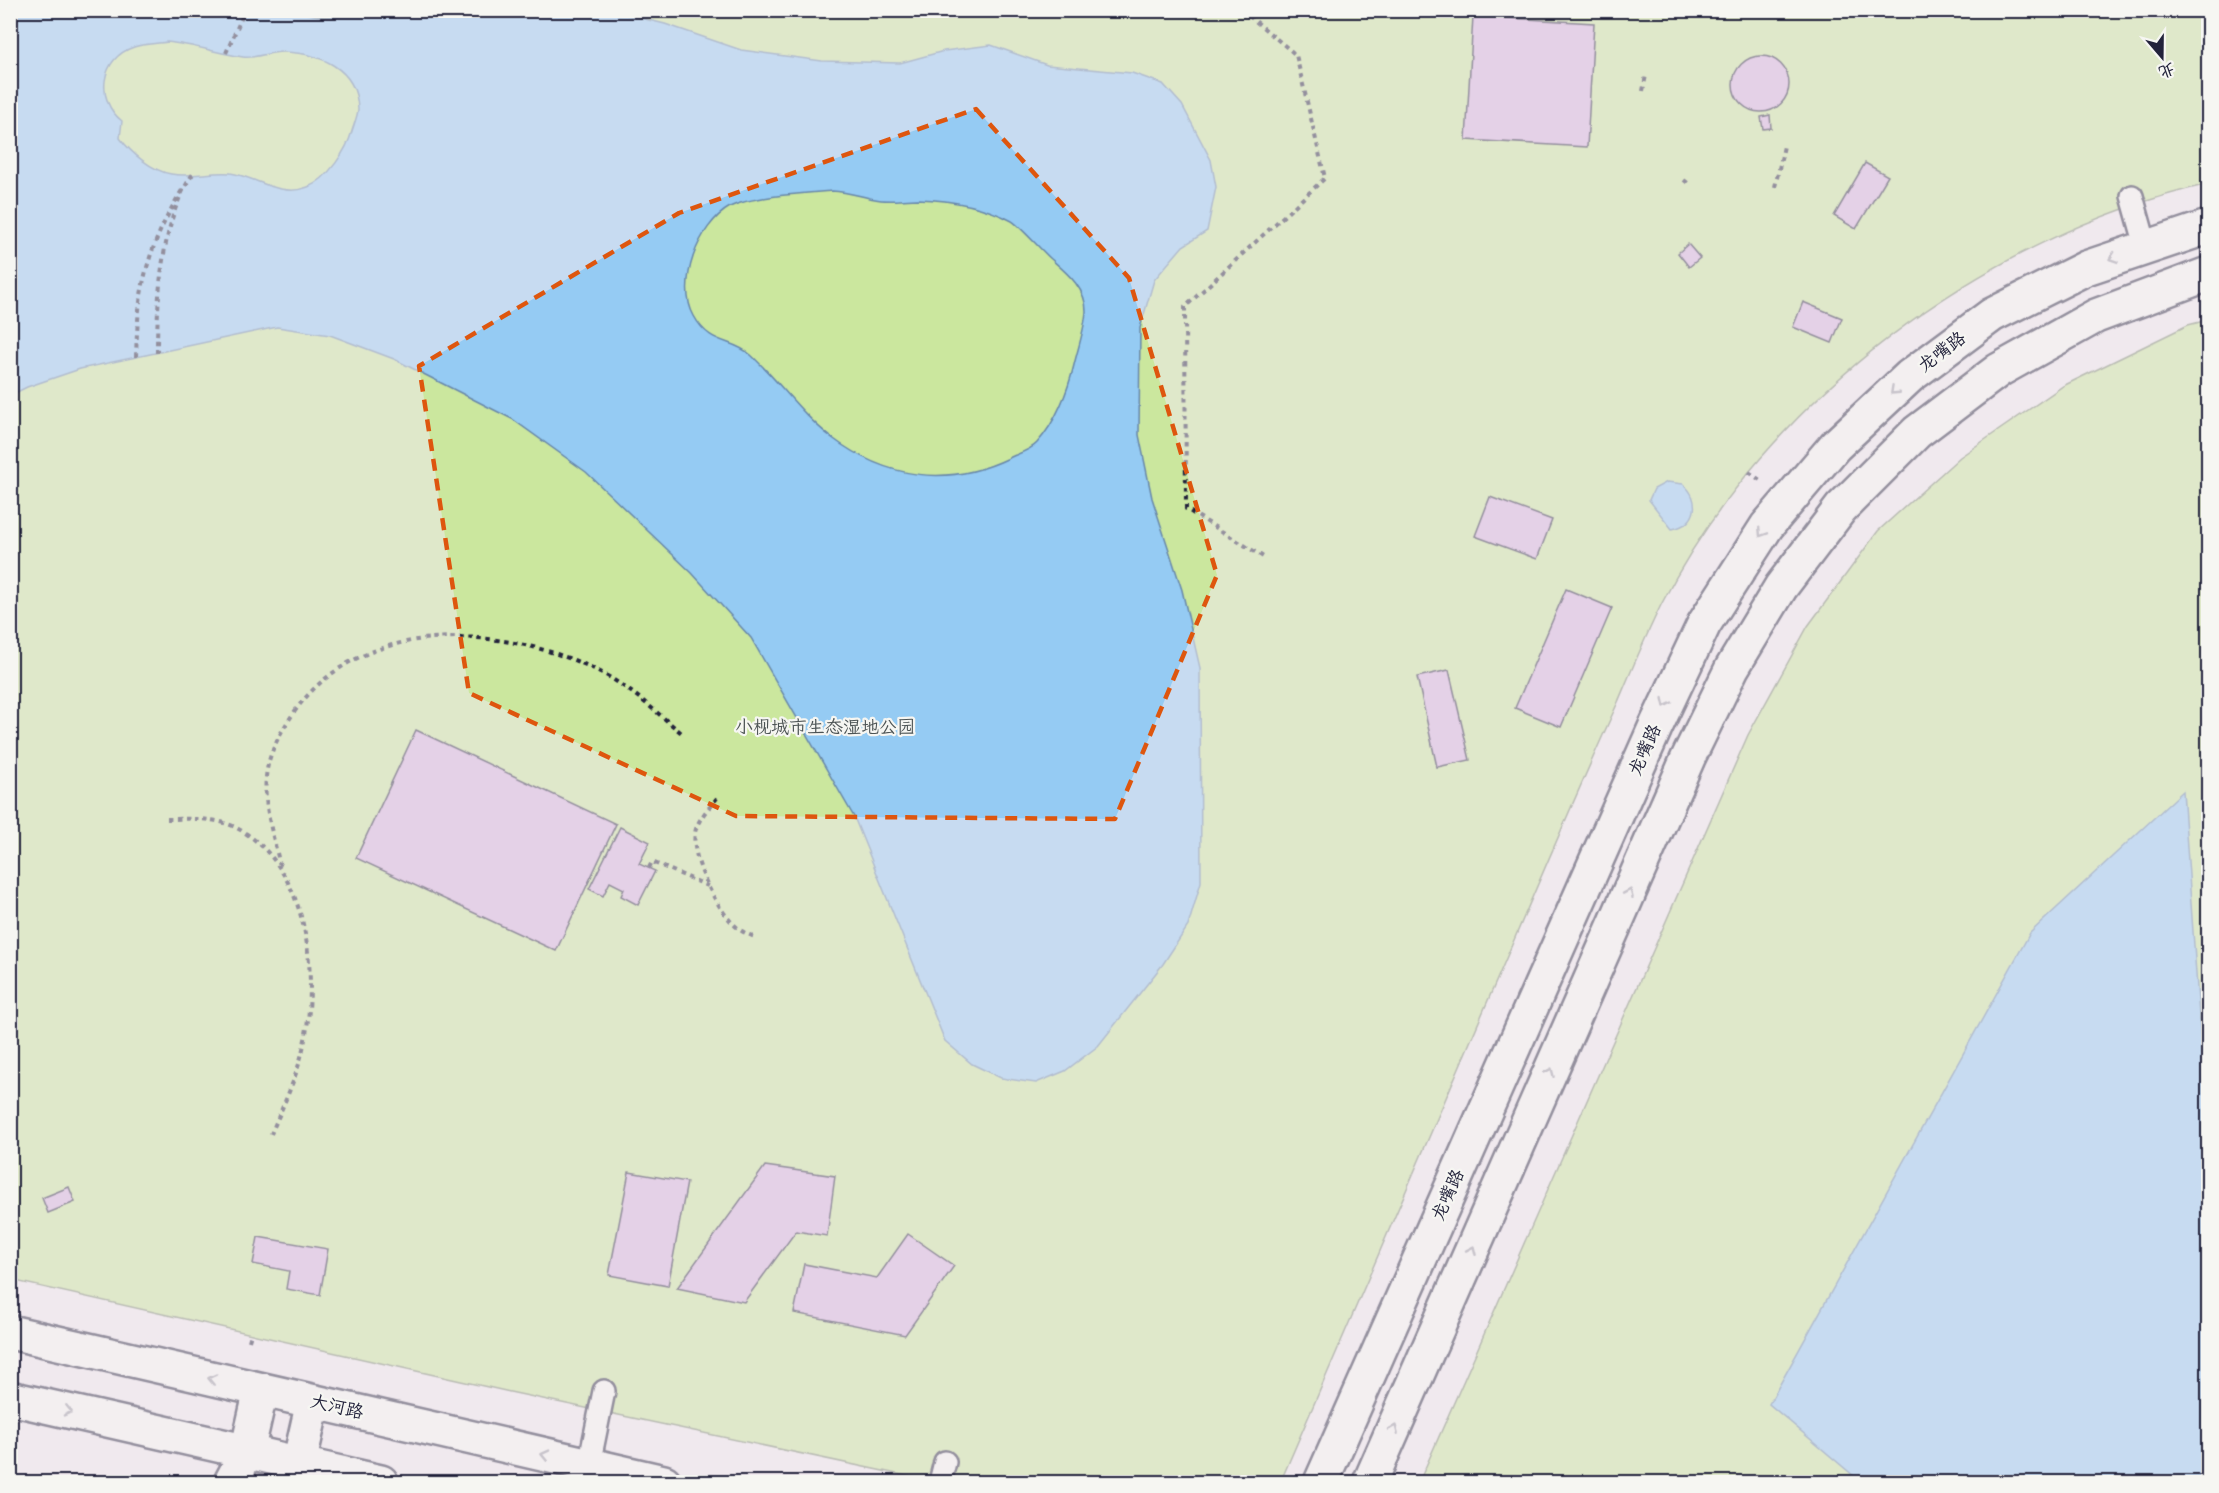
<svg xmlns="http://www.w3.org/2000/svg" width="2219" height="1493" font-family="'Comic Neue','LXGW WenKai TC',sans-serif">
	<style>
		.green { fill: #cbe79e; stroke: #76846c; stroke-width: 1.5 }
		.water { fill: #95cbf3; stroke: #6787a9; stroke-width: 1.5; fill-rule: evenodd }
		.building { fill: #d6b3dd; stroke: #22223b; stroke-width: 1.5 }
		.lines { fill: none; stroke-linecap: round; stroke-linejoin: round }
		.service-casing { stroke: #22223b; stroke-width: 26 }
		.tertiary-casing { stroke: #22223b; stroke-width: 38 }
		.secondary-casing { stroke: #22223b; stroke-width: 38 }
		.path { stroke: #22223b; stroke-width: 4; stroke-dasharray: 4.5 4.5; stroke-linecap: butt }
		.service { stroke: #f6f6f2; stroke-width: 21 }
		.tertiary { stroke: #f6f6f2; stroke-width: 33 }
		.secondary { stroke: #f6f6f2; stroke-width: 33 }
		.oneway { stroke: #9797a0 }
		.marked { fill: none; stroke: #de560e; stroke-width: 4.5; stroke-dasharray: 12 8; stroke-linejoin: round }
		.labels { text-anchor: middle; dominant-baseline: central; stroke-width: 4.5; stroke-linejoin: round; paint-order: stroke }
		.street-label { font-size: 18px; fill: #22223b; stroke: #f6f6f2 }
		.park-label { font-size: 18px; fill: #4c5354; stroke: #f6f6f2 }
	</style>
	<rect width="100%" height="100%" fill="#f0e9ee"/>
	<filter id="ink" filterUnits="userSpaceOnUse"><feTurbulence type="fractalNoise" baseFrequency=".0167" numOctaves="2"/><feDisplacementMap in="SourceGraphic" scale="12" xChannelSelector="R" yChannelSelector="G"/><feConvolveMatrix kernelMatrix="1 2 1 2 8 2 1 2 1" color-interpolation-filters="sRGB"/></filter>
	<g filter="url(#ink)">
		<path class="green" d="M11,11H2208V184C1984,236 1768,398 1662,603C1646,635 1632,669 1618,702C1581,783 1546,865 1511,947C1435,1123 1358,1299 1283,1476L1270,1482H935L510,1392L11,1280Z
			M2208,320V1482H1419L1748,735L1808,626L1878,531L1960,457L2063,386L2188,325Z"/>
		<path class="water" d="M290,10L324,17L379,10L612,11L665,24L741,50L822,61L900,63L944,51L991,45L1047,65L1132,73L1163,84L1182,105L1211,160L1216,187L1207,231L1183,246L1154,280L1140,328L1139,435L1152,498L1182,590L1200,668L1201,882L1188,926L1163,964L1098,1046L1065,1071L1036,1083L1001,1078L972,1064L945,1041L854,817L751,638L692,573L586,472L512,419L394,359L330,335L277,327L80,369L27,387L11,395V13L13,10ZM167,42C194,45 218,53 243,57C256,59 271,51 284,52C319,53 357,68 358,109C358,115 354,124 352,131C347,150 328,179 308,187C280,198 257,177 230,173C211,171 190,178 171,174C152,171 130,152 120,138L122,121C95,100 100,58 134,47C144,43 157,44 167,42ZM832,191C849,192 859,196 875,199C888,202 904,199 918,199C950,200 984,206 1012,221C1018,224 1043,252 1051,259C1067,273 1086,288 1086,311C1085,328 1078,348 1074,365C1068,391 1056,422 1037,443C1031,450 1017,454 1009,458C947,488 885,478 831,437C800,413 779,381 751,355C732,338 710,346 694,316C676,284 698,225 730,207C751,196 807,193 832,191Z
			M1667,482L1683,484C1701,499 1698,525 1672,529L1649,500L1654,489Z
			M2183,791L2202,1058L2208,1057V1482H1861L1769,1404L2030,933Z"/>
		<path class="building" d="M1473,16L1594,23L1587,147L1466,140Z
			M1733 84a28 28 0 1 1 56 0a28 28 0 1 1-56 0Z
			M1770,115L1771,128L1763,129L1761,117Z
			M1865,163L1888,176L1856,229L1834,216Z
			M1688,244L1700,258L1689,267L1678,253Z
			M1803,302L1842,318L1832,343L1793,327Z
			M1490,497L1552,520L1537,559L1475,536Z
			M1566,589L1612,608L1561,727L1515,708Z
			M1449,670L1470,760L1437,767L1417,677Z
			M416,730L616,824L556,951L356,858Z
			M620,827L650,842L639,864L655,871L638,905L621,896L624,889L610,882L603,896L589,889Z
			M765,1166L835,1176L827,1236L796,1231L744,1302L677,1288Z
			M629,1172L687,1182L668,1286L609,1275Z
			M69,1187L75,1202L48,1213L42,1198Z
			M908,1234L954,1266L905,1335L794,1313L804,1264L877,1278Z
			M258,1237L328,1249L320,1295L286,1289L289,1271L253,1264Z"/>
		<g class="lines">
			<defs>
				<path id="service" d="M2132,196L2146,246
					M589,1465L604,1391
					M940,1482L945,1462"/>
				<path id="tertiary" d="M231,1482L247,1452L261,1390
					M289,1482L299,1464L313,1402
					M1321,1482L1655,728L1704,624L1767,526L1835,446L1910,376L1992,315L2086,268L2208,227
					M1370,1482L1688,758L1732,668L1781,587L1841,508L1917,432L1999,370L2096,316L2208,274"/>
				<path id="secondary" d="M10,1332L664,1482
					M10,1398L381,1482"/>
			</defs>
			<use href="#service" class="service-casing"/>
			<use href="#tertiary" class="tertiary-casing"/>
			<use href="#secondary" class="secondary-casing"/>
			<path class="path" d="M1242,10L1296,55L1325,178L1185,307L1186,509L1265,558
				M226,53L245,10
				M1643,91L1646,75
				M1684,180L1689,184
				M1775,187L1784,146
				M157,353C157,300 161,218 193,174
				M136,357C138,288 146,250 182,190
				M1749,472L1760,480
				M717,798C709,808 697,820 695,833C690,859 719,914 739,929C744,933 751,935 756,938
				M167,819C189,819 214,817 235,827C311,866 321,982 301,1057C294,1083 282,1108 271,1134
				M280,866C274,838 263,806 266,777C268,753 281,731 295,711C359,621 488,624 581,663C621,679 651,708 684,735
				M649,868L652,862L708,886
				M249,1341L251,1334"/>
			<use href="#service" class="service"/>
			<use href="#tertiary" class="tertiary"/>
			<use href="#secondary" class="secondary"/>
		</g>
		<defs><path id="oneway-chevron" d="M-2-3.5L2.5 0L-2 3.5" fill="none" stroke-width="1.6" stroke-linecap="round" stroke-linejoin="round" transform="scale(1.5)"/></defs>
		<g class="oneway">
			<use href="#oneway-chevron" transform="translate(2113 258) rotate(161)"/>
			<use href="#oneway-chevron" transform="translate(1894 391) rotate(137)"/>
			<use href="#oneway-chevron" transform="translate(1762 533) rotate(123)"/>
			<use href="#oneway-chevron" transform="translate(1666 703) rotate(115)"/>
			<use href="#oneway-chevron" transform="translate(1629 893) rotate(-66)"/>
			<use href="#oneway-chevron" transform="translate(1550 1072) rotate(-66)"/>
			<use href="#oneway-chevron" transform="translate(1472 1250) rotate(-66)"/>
			<use href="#oneway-chevron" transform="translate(212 1379) rotate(-167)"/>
			<use href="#oneway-chevron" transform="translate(68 1411) rotate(13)"/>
			<use href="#oneway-chevron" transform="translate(1394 1429) rotate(-66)"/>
			<use href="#oneway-chevron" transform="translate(545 1455) rotate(-167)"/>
		</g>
	</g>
	<path d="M0 0H2219V1493H0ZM976,109L1129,278L1217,575L1115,819L736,816L469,693L419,366L679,213Z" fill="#f0e9ee" fill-opacity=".55" fill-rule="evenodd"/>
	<path class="marked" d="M976,109L1129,278L1217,575L1115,819L736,816L469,693L419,366L679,213Z"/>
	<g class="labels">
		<g class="street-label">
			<text transform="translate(1942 352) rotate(-37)">龙嘴路</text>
			<text transform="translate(1645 750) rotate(-66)">龙嘴路</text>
			<text transform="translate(1448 1195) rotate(-66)">龙嘴路</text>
			<text transform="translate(337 1407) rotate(13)">大河路</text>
		</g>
		<g class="park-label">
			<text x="825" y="727">小枧城市生态湿地公园</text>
		</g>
	</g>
	<rect width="2219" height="1493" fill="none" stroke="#f6f6f2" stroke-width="36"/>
	<rect x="18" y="18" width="2183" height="1457" fill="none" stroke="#22223b" stroke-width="2" filter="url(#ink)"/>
	<g transform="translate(2162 57) rotate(160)" stroke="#f6f6f2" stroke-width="4.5" paint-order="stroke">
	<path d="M0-4.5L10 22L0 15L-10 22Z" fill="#22223b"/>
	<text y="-9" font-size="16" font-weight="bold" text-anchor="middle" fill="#22223b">北</text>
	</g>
</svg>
